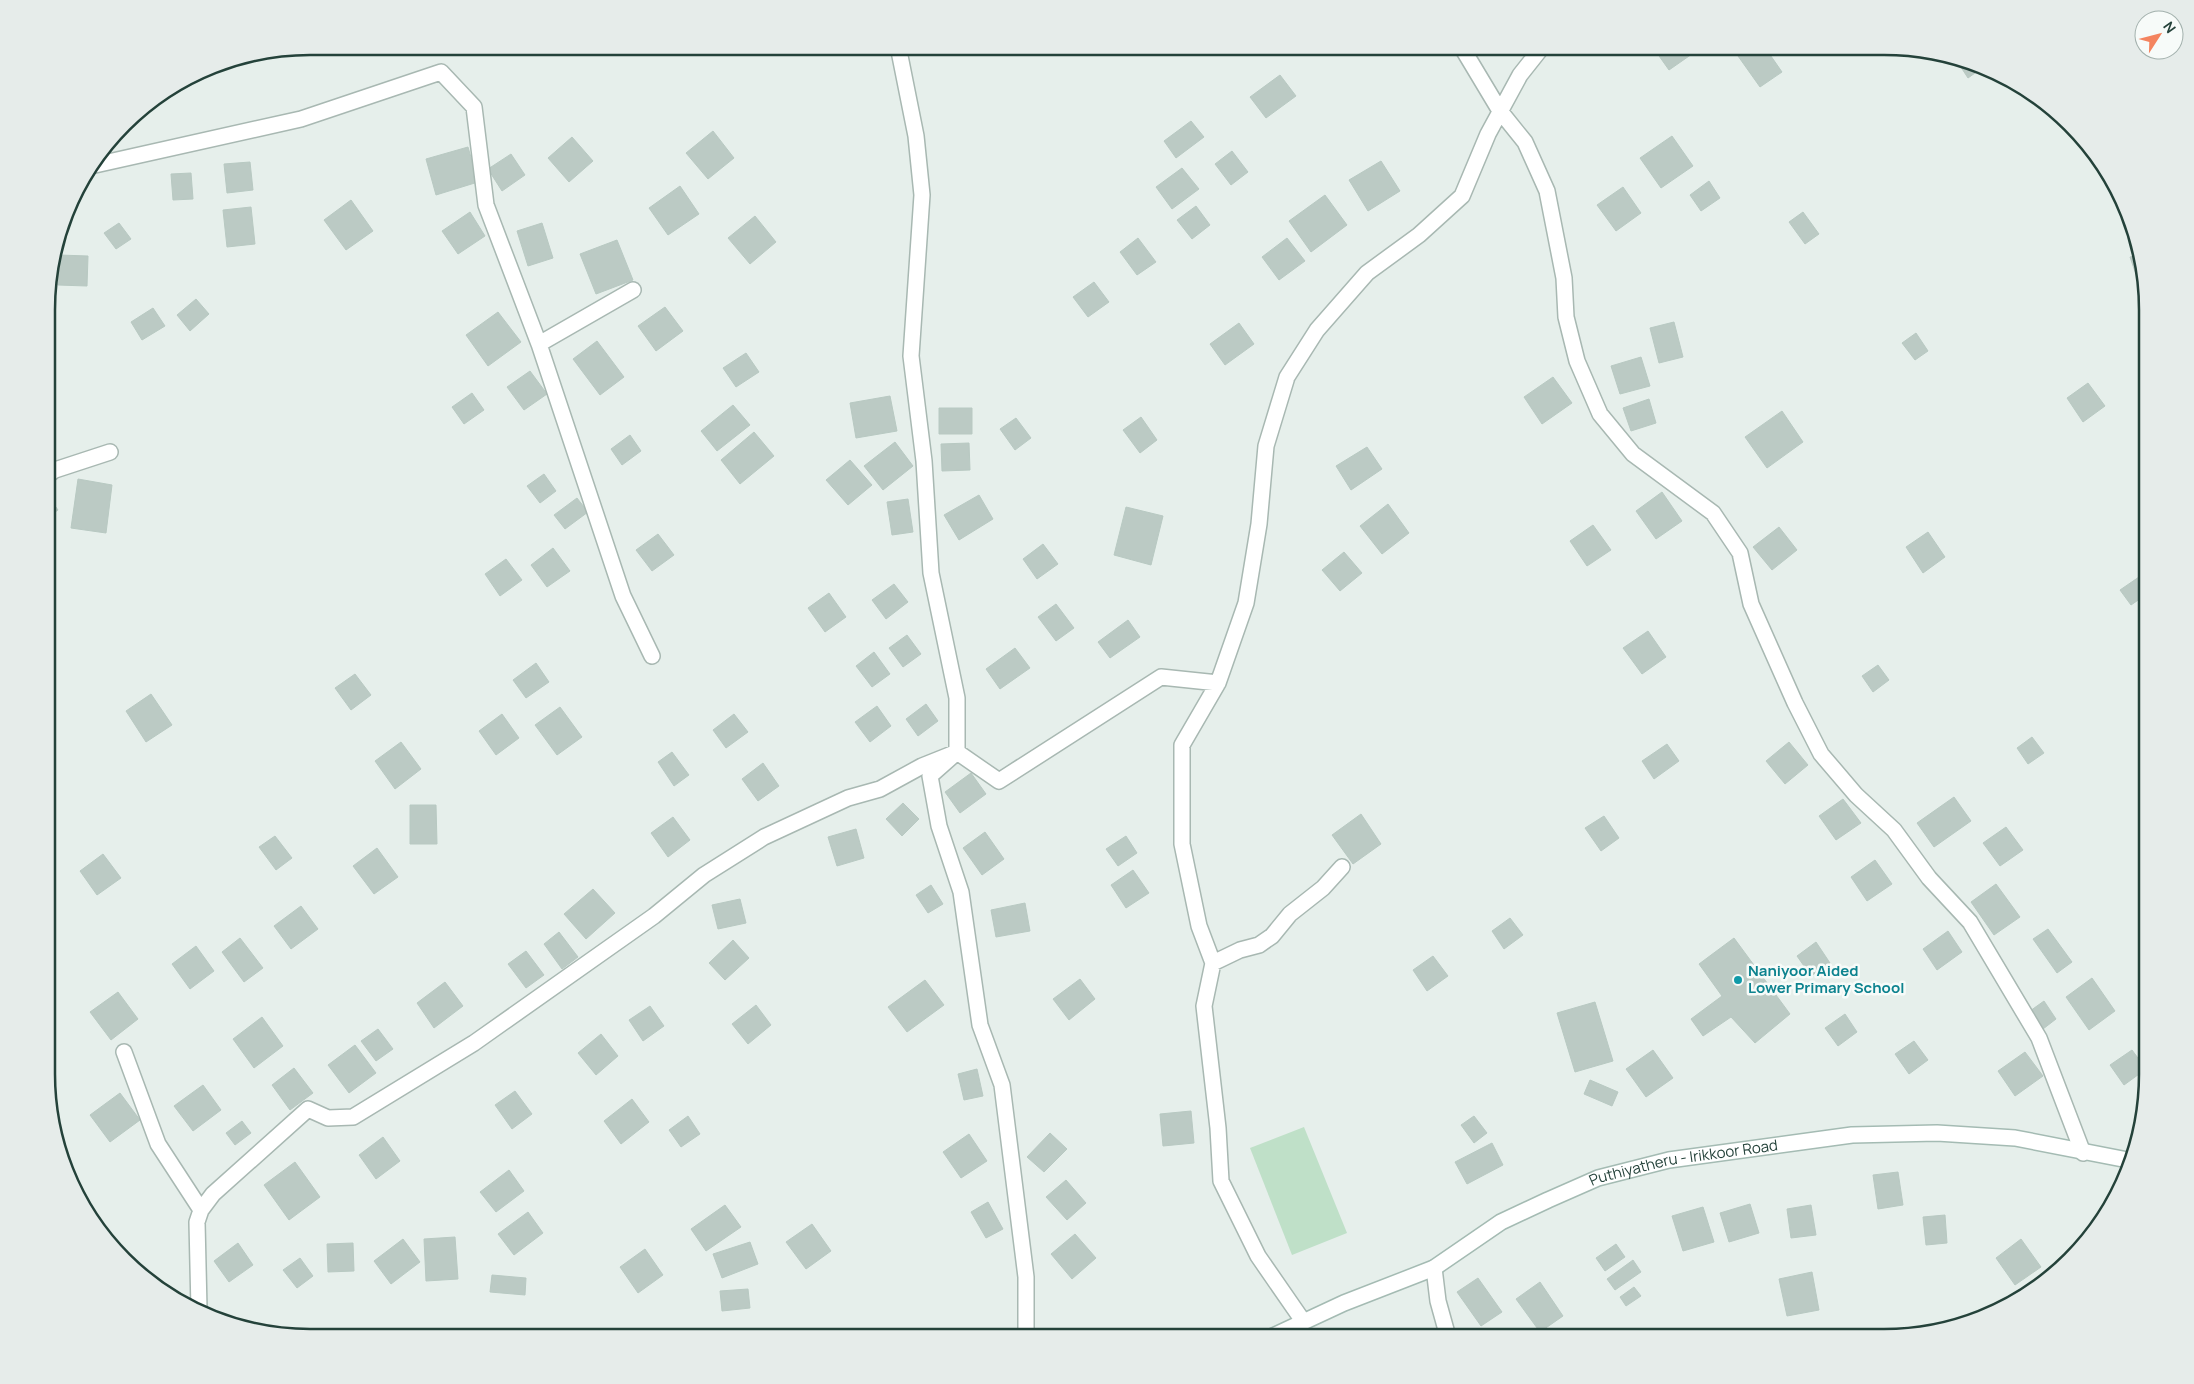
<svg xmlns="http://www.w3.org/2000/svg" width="2194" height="1384" font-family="Manrope,sans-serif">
<rect width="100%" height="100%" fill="#e6efeb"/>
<path fill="#bfe0c8" d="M1304,1127L1347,1233L1292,1255L1250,1148Z"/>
<path fill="#bbcac4" stroke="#b8c9c2" d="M1652,46H1687L1692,54L1669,70Z
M1752,46H1764L1782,72L1760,87L1738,56Z
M1957,57L1982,68L1968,78L1955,58Z
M1280,75L1296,96L1266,118L1250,97Z
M1191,121L1204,137L1176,158L1164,141Z
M713,131L734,158L708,179L686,153Z
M1672,136L1693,166L1661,188L1640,158Z
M572,137L593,161L569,182L548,158Z
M468,147L478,182L436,195L426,159Z
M1232,151L1248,172L1231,185L1215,164Z
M511,154L525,175L502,191L488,169Z
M1381,161L1400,191L1368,211L1349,180Z
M250,162L253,190L227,193L224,164Z
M1182,168L1199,189L1172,209L1156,187Z
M191,173L193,199L173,200L171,174Z
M1709,181L1720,198L1701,211L1690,195Z
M680,186L699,214L668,235L649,208Z
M1623,187L1641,213L1616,231L1597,205Z
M1325,195L1347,225L1311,252L1289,221Z
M351,200L373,231L346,250L324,220Z
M1196,206L1210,225L1192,239L1177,220Z
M251,207L255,244L227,247L223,210Z
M470,212L485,236L458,254L442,231Z
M1803,212L1819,234L1805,244L1789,222Z
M755,216L776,242L750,264L728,238Z
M119,223L131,239L116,249L104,233Z
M542,223L553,258L528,266L517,231Z
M1138,238L1156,262L1137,275L1120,252Z
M1287,238L1305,261L1279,280L1262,257Z
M617,240L633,280L596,294L580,254Z
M2141,254L2145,281L2139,283L2130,257Z
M59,255L88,256L87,286L58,285Z
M1094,282L1109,302L1088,317L1073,297Z
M196,299L209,314L190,331L177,315Z
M665,307L683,331L656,351L638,326Z
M153,308L165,326L142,340L131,322Z
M498,312L521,342L488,366L466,335Z
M1674,322L1683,357L1659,363L1650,328Z
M1239,323L1254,344L1225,365L1210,344Z
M1916,333L1928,351L1915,360L1902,343Z
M597,341L624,377L600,395L573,359Z
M746,353L759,372L736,387L723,368Z
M1641,357L1650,386L1620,394L1611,366Z
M530,371L547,394L524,410L507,387Z
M1553,377L1572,403L1542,424L1524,397Z
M2088,383L2105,406L2083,422L2067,398Z
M472,393L484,410L464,424L452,407Z
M890,396L897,431L856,438L850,403Z
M1649,399L1656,423L1631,431L1623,408Z
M733,405L750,425L717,451L701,431Z
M939,408H972V434H939Z
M1782,411L1803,442L1767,468L1745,437Z
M1141,417L1157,440L1140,453L1123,430Z
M1016,418L1031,438L1015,450L1000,429Z
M754,432L774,456L740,484L721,460Z
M630,435L641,451L622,465L611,449Z
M895,442L913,466L883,490L864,466Z
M969,443L970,470L942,471L941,444Z
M1367,447L1382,469L1351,490L1336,466Z
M850,460L872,485L848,505L826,480Z
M544,474L556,491L540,503L527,486Z
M78,479L112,485L106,533L71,528Z
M1662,492L1682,521L1656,539L1636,511Z
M979,495L993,519L959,540L944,515Z
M48,496L58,510L48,517Z
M577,498L588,512L565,529L554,515Z
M908,499L913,532L892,535L887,502Z
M1388,504L1409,533L1382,554L1360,526Z
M1126,507L1163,516L1151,565L1114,555Z
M1593,525L1611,550L1587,566L1570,541Z
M1779,527L1797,550L1772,570L1753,547Z
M1928,532L1945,557L1923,573L1906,547Z
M658,534L674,555L652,571L636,550Z
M1043,544L1058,564L1037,579L1023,559Z
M553,548L570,571L547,587L531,565Z
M1344,552L1362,573L1340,591L1322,570Z
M506,559L522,580L500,596L485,574Z
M2139,577L2147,589V594L2131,605L2120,590Z
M894,584L908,602L886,619L872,600Z
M829,593L846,617L825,632L808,608Z
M1056,604L1074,628L1056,641L1038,617Z
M1128,620L1140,637L1110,658L1098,642Z
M1648,631L1666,657L1642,674L1623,648Z
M907,635L921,654L903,667L889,648Z
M1015,648L1030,668L1000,689L986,669Z
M874,652L890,674L872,687L856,666Z
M536,663L549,682L526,698L513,680Z
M1878,665L1889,680L1873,692L1862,676Z
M355,674L371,695L351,710L335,688Z
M151,694L172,725L146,742L126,711Z
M926,704L938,721L918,736L906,719Z
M877,706L891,726L870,742L855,722Z
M560,707L582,737L557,755L535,725Z
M502,714L519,738L496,755L479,731Z
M734,714L748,732L726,748L713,730Z
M2032,737L2044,753L2028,764L2017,748Z
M401,742L421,769L395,789L375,761Z
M1789,742L1808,765L1785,784L1766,761Z
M1667,744L1679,761L1654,779L1642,761Z
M672,752L689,775L674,786L658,762Z
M763,763L779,786L758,801L742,779Z
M971,773L986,794L960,813L945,792Z
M1954,797L1971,821L1934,847L1917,823Z
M1843,799L1861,823L1836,840L1819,816Z
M903,803L919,819L902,836L886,819Z
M410,805H436L437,844H410Z
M1361,814L1381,844L1353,864L1332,835Z
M1604,816L1619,838L1601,851L1585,828Z
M673,817L690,840L668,857L651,833Z
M2006,827L2023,850L2000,866L1983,843Z
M856,829L864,858L837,866L828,837Z
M985,832L1004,859L982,875L963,848Z
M275,836L292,858L276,870L259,847Z
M1126,836L1137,853L1118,866L1106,849Z
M377,848L398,877L374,894L353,866Z
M103,854L121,878L97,895L80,871Z
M1875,860L1892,884L1867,901L1851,877Z
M1133,870L1149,893L1126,908L1111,885Z
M1996,884L2020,917L1994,935L1971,902Z
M931,885L943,904L928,913L916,895Z
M593,889L615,913L586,939L564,914Z
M740,899L746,923L718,929L712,905Z
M1025,903L1030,931L996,937L991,910Z
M301,906L318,929L291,949L274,926Z
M1510,918L1523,935L1504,949L1492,931Z
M2048,929L2072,962L2057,973L2033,939Z
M1948,931L1962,952L1937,970L1923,949Z
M559,932L578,957L562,969L544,944Z
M240,938L263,968L244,982L222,952Z
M1734,938L1790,1014L1755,1043L1731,1017L1703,1036L1691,1019L1722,996L1699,964Z
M733,940L749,958L725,980L709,963Z
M1816,942L1830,963L1811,976L1797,956Z
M196,946L214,971L190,989L172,964Z
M526,951L544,975L526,988L508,964Z
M1433,956L1448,976L1427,991L1413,970Z
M2092,978L2115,1011L2089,1030L2066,997Z
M1080,979L1095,999L1069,1020L1053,999Z
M925,980L944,1005L907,1032L888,1007Z
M445,982L463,1006L434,1028L417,1003Z
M118,992L138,1019L111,1040L90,1012Z
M2044,1001L2056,1019L2043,1029L2030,1011Z
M1595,1002L1613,1061L1575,1072L1557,1013Z
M756,1005L771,1025L748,1044L732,1024Z
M650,1006L664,1026L643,1041L629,1020Z
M1845,1014L1857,1032L1838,1046L1825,1028Z
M262,1017L283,1046L254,1068L233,1039Z
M378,1029L393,1049L376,1061L361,1041Z
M601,1034L618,1056L596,1075L578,1053Z
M1914,1041L1928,1060L1909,1074L1895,1054Z
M355,1045L376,1073L349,1093L328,1065Z
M1653,1050L1673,1078L1646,1097L1626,1069Z
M2132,1050L2146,1069L2124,1085L2110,1065Z
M2025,1052L2043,1076L2015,1096L1998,1071Z
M294,1068L313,1093L290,1110L272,1085Z
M977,1069L983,1096L964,1100L958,1074Z
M1590,1080L1618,1092L1612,1106L1584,1094Z
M203,1085L221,1110L193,1131L174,1106Z
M515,1091L532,1114L512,1129L495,1105Z
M120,1093L140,1120L110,1142L90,1115Z
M632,1099L649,1122L621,1144L604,1121Z
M1191,1111L1194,1143L1163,1146L1160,1114Z
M688,1116L700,1134L681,1147L669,1130Z
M1474,1116L1487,1133L1474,1143L1461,1125Z
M242,1121L251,1133L235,1145L226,1133Z
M1050,1133L1067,1149L1044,1172L1027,1157Z
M969,1134L987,1161L961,1178L943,1152Z
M383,1137L400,1161L376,1179L359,1155Z
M1492,1143L1503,1165L1467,1184L1455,1162Z
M295,1162L320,1197L289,1220L264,1185Z
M509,1170L524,1191L496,1212L480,1192Z
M1898,1172L1903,1205L1878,1209L1873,1175Z
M1066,1180L1086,1203L1067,1220L1046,1197Z
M988,1202L1003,1229L986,1238L971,1212Z
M1750,1204L1759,1233L1729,1242L1720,1213Z
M725,1205L741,1227L706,1251L691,1229Z
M1811,1205L1816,1235L1791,1238L1787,1209Z
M1703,1207L1714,1242L1683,1251L1672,1216Z
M528,1212L543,1233L514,1255L498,1234Z
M1945,1215L1947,1243L1926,1245L1923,1217Z
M812,1224L831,1251L806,1269L786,1242Z
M1075,1234L1096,1258L1072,1279L1051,1254Z
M455,1237L458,1279L426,1281L424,1239Z
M403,1239L420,1262L391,1284L374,1261Z
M2021,1239L2041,1267L2015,1285L1996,1258Z
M750,1242L758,1264L722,1278L713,1254Z
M238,1243L253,1265L229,1282L214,1261Z
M353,1243L354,1271L328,1272L327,1244Z
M1616,1244L1625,1257L1605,1271L1596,1258Z
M645,1249L663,1275L638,1293L620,1267Z
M300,1258L313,1276L297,1288L283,1270Z
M1633,1260L1641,1272L1615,1290L1607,1279Z
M1812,1272L1819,1310L1787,1316L1779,1279Z
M492,1275L526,1278L525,1295L490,1292Z
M1478,1278L1502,1312L1481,1326L1457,1292Z
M1540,1282L1563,1316L1540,1332L1516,1299Z
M1634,1287L1641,1296L1626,1306L1620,1297Z
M748,1289L750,1308L722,1311L720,1291Z"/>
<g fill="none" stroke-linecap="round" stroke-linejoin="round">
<g stroke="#a8b8b2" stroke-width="18">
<path id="minor" d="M898,46L916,136L922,195L911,356L924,461L931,573L957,698V752L930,776L939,826L961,892L980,1025L1002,1085L1026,1277V1337
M1461,46L1500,111L1525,142L1547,191L1564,278L1566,317L1577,361L1600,414L1633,454L1713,513L1740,553L1751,604L1795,703L1821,754L1856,795L1894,830L1929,878L1970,922L2039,1038L2083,1153
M95,165L301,119L441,72L474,107L486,205L539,344L623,596L652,656
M539,344L633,290
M48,475L55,470L110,452
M1213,963L1240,950L1259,945L1272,936L1290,914L1323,888L1342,867
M124,1052L158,1144L201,1210
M1434,1268L1438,1301L1448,1337
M199,1309L197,1222L201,1210L213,1194L308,1109L328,1118L353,1117L474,1043L654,916L704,875L764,837L848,798L880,789L922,766L957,752L999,781L1161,677L1218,683
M1303,1321L1258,1256L1221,1181L1218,1128L1204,1006L1213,963L1199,926L1182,844V745L1218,683L1246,603L1259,524L1266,446L1287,377L1317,330L1367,273L1419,235L1462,196L1488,134L1520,75L1543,46"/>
</g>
<g stroke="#a4bbb3" stroke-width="18">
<g id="secondary">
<path id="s1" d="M1271,1337L1344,1303L1434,1268L1501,1222L1548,1200L1598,1178L1669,1160L1852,1135L1937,1133L2015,1138L2133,1161"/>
</g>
</g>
<use href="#minor" stroke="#fff" stroke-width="15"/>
<use href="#secondary" stroke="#fff" stroke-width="15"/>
</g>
<circle fill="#0f9aa8" stroke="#f7fbf9" stroke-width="2" cx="1738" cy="980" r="5"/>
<g text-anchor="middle" stroke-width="5" stroke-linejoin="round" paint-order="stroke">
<g font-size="15" font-weight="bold" fill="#0d838f" stroke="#f7fbf9" text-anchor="start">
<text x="1748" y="976">Naniyoor Aided<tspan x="1748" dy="17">Lower Primary School</tspan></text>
</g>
<g font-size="15" fill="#24423a" stroke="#f7fbf9">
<text dy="5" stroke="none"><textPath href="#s1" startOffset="452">Puthiyatheru - Irikkoor Road</textPath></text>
</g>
</g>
<path d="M0 0H2194V1384H0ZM310 55H1884A255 255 0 0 1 2139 310V1074A255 255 0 0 1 1884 1329H310A255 255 0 0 1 55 1074V310A255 255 0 0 1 310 55Z" fill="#e6ecea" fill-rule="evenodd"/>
<path fill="none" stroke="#24423a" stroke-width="2.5" d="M310 55H1884A255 255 0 0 1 2139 310V1074A255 255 0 0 1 1884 1329H310A255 255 0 0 1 55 1074V310A255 255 0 0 1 310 55Z"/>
<g transform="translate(2159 35) rotate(54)"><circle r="24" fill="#f7fbf9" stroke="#a3b1ad"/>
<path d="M0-4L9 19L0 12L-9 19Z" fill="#f4845f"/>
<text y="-8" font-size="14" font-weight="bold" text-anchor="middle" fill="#24423a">N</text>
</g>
</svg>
